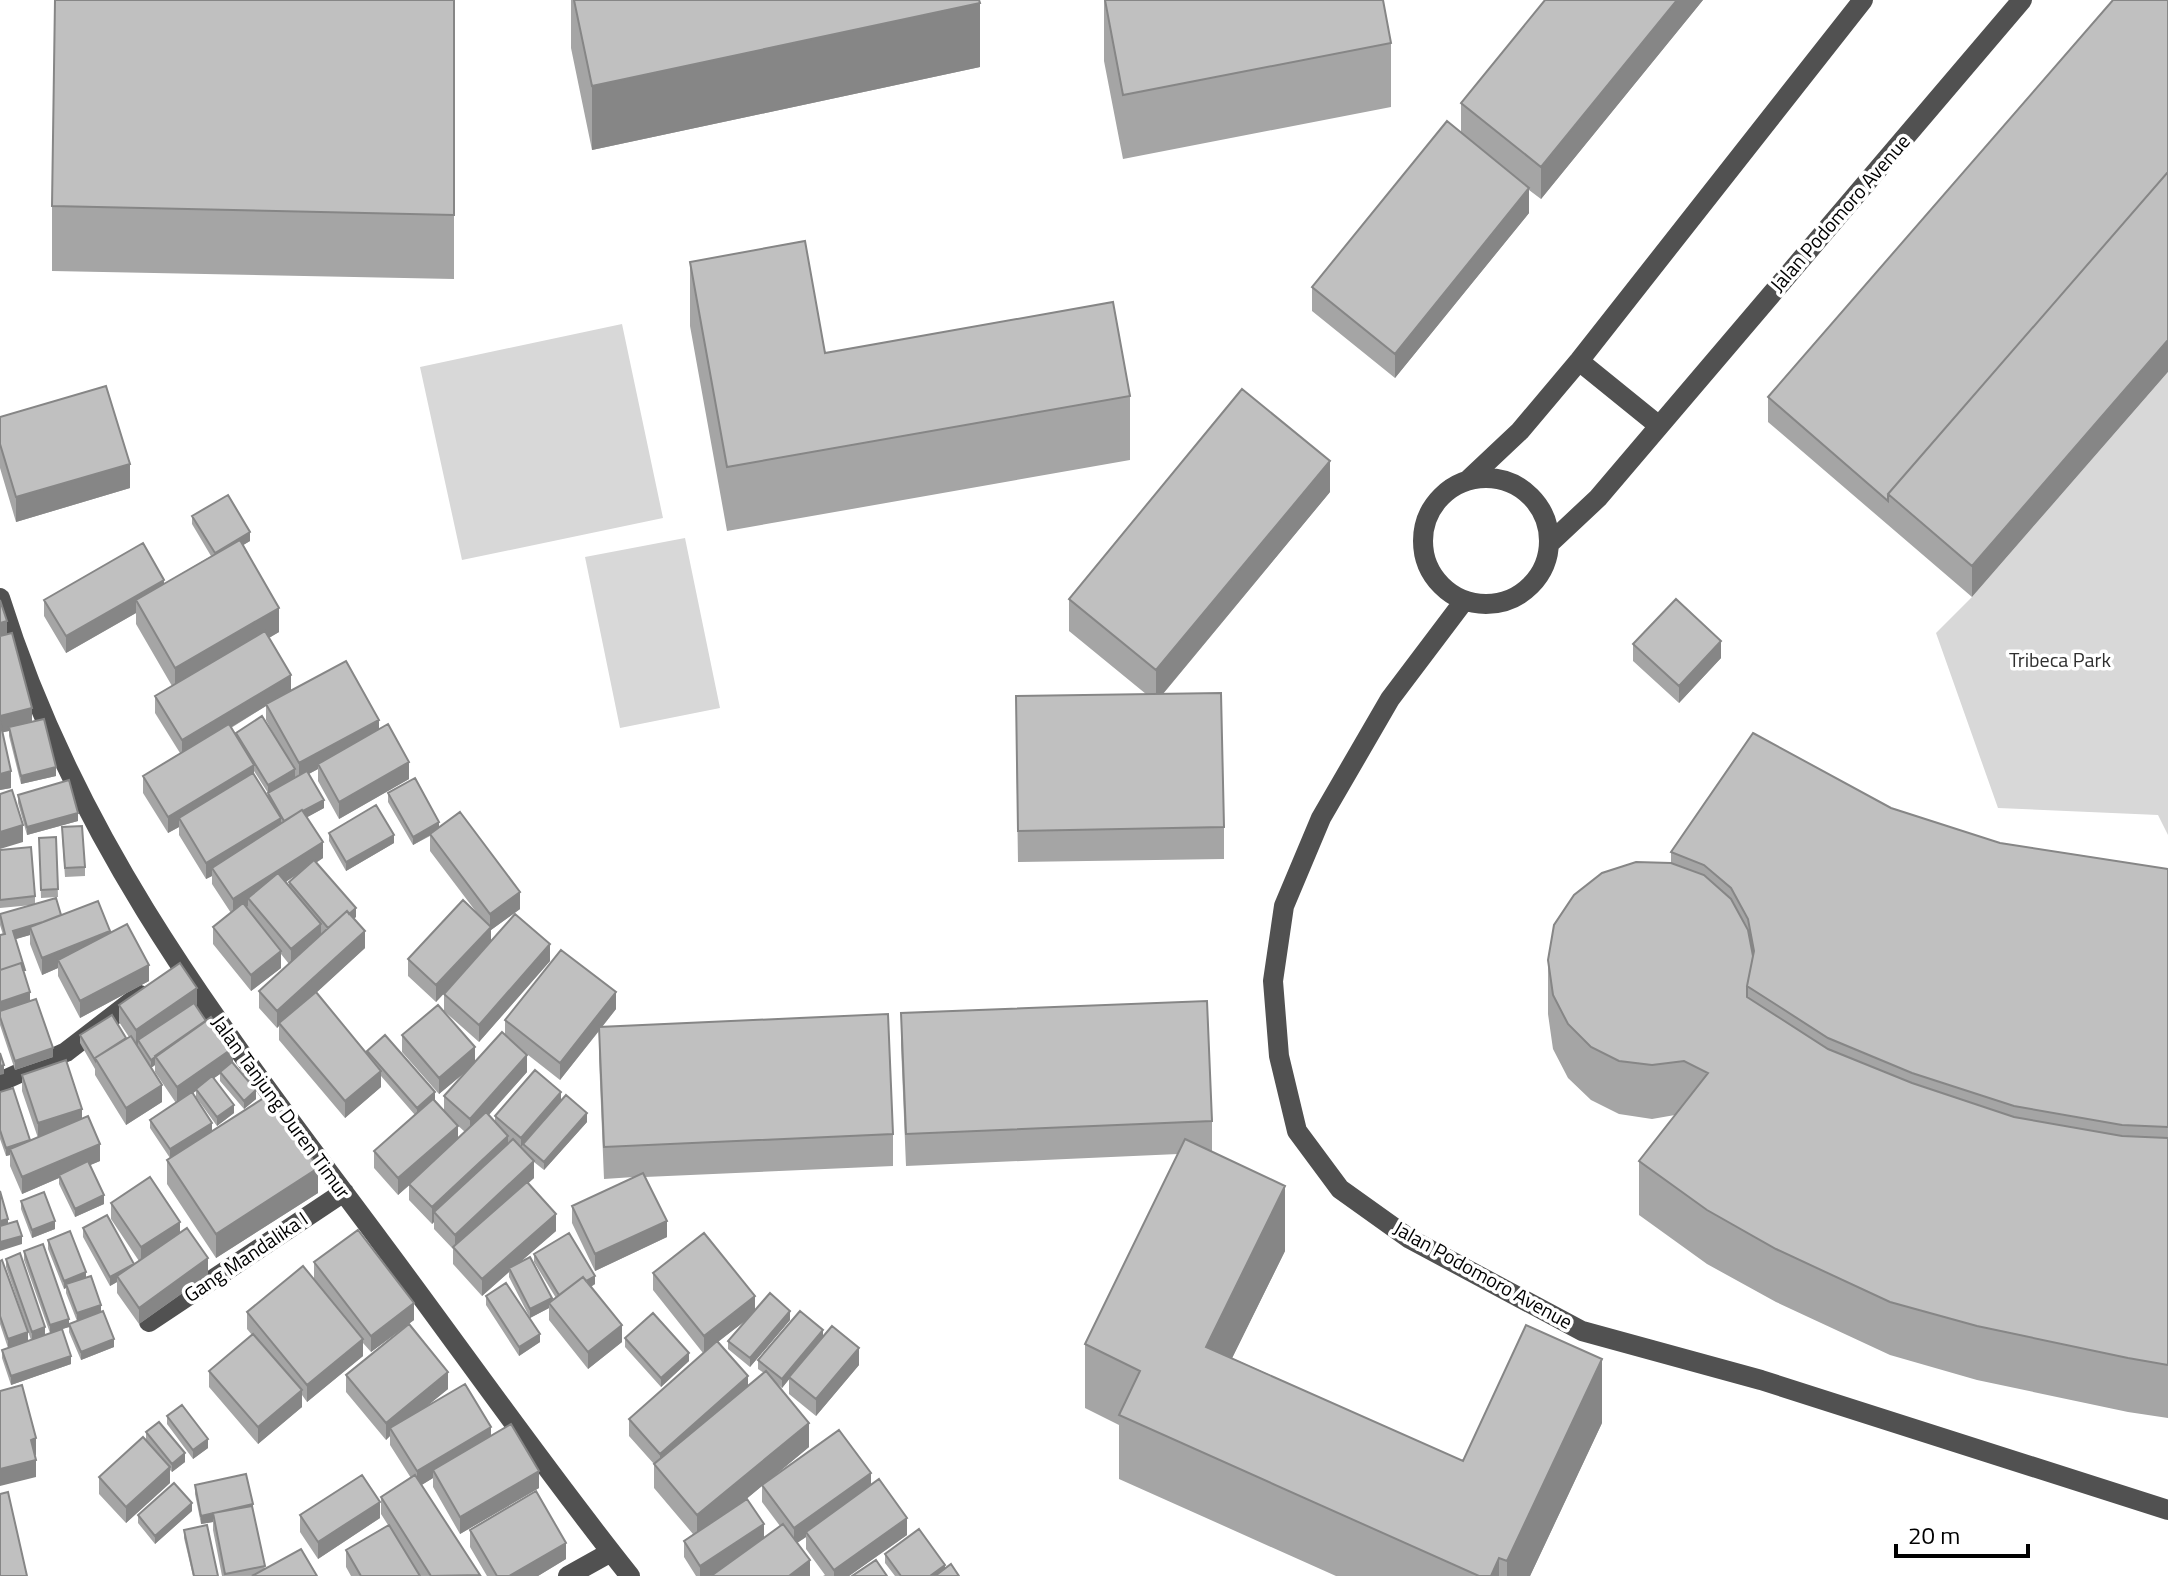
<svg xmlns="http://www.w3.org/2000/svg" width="2168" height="1576" font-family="'Titillium Web',sans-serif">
<rect width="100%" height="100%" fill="#fff"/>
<path fill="#d8d8d8" d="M622,324L663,518L462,560L420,367Z
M2168,372V835L2158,815L1998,808L1936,633L1972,597Z
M685,538L720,708L620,728L585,557Z"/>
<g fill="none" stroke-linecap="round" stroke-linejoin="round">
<path stroke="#515151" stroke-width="20" d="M1579,361L1658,425
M1423 541a63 63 0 1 1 126 0a63 63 0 1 1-126 0Z
M1468,480L1520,431L1579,361L1863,0
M1549,544L1598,498L2022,0
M0,598C78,849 226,1034 380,1241C463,1352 543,1467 630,1576
M1464,601L1390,699L1321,818L1284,906L1273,981L1279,1056L1297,1131L1340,1189L1410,1239L1582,1331L1761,1380L2168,1510
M0,1082L66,1052L140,995
M149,1322L344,1192
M568,1576L611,1552"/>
</g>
<path fill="#a5a5a5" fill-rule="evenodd" d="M454,0V279L52,271V206Z
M571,0H979L980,67L592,150L571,48Z
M1104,0L1391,43V107L1123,159L1104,61Z
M1545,0H1703L1541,199L1529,190V213L1395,378L1312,311V287L1461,133V103Z
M2113,0L1972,597L1768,422V397Z
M690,262L825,353L1130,396V460L727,531L690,326Z
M0,417L130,488L16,522L0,468Z
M1330,492L1163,694L1224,827V859L1018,862L1016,728L1146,694L1069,631V599Z
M192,516L250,541L243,545L279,632L269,638L291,690L379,729L409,779L339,819L318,781V769L309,774L324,808L307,817L323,858L316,863L356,917L354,918L365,948L316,993L367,1053V1051L435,1100L444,1110V1096L465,1072L439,1094L402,1052V1035L475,1061L505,1035V1020L616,1009L602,1027L893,1134V1166L645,1177L667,1237L595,1271L572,1223V1206L634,1177L604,1179L599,1058V1031L560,1080L523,1051L527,1072L489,1115L495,1122V1116L561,1100L528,1139L587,1122L544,1170L534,1162V1178L528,1183L556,1231L520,1262L552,1301L556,1298L534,1262V1254L595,1284L591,1287L622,1342L588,1369L549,1320V1308L530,1318L509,1277V1272L482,1296L453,1264V1249L434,1229V1222L432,1224L409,1200V1185L398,1195L374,1168V1151L415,1115L381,1076V1087L345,1118L279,1040V1026L277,1028L259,1008V991L289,964L281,954V968L251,991L213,944V927L231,913L212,884V876L206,879L179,835V827L168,833L143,793V776L180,753L155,713V696L172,686L136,624V613L66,653L44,616V600L164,584L211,556L192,524ZM266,706V720L278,742L236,733V736L231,728ZM254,771L268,793V797L254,775ZM299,873L289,882V886L286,882ZM454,1122L465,1132L458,1139Z
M0,600L7,634L32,722L56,776L21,784L9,736V731L2,732L11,788L0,790Z
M1633,644L1721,658L1679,703L1633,661Z
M388,793L439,827L520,909L491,930V942L550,961L479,1042L444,1011V994L463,973L436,1002L408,976V959L477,913L430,851V836L413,845L388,802Z
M18,795L78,821L27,835L18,803Z
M1891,808L2000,843L2168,869V1418L2128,1412L1977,1380L1890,1355L1776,1302L1707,1264L1639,1215V1161L1675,1115L1652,1119L1619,1114L1591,1100L1568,1078L1553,1049L1548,1014V960L1671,863V852Z
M329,833L394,843L346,871L329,841Z
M62,835L85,867V876L65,877Z
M56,837L58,897L41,898L39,838Z
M0,850L35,896V904L61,915L110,933L149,981L80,1018L58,976V968L42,975L30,944V935L15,939L30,1001L53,1057L15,1070L0,1025V935H3L0,925V914L32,905L0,908Z
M119,1005H197H196L256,1099L244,1109L220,1081V1074L214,1078L234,1113L217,1126L196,1097V1091L193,1093L212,1131L318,1193L216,1258L167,1184V1160L170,1158L150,1128V1120L176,1103L155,1072V1065L151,1068L162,1102L126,1125L95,1075V1069L80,1043V1035L126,1038L129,1037L119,1022Z
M901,1013L1212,1121V1152L1285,1251L1232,1358L1463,1461L1602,1423L1530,1576H1336L1119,1479V1425L1085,1408V1344L1178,1154L906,1166L901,1045Z
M22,1075L82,1119L100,1161L90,1165L104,1204L75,1217L59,1184V1178L22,1194L10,1166V1155L6,1156L0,1139V1092L30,1141L38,1138L22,1091Z
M21,1201L55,1229L32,1238L21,1209Z
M111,1203L180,1232L208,1275L139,1324L117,1293V1282L110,1286L83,1237V1228L134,1264L139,1261L111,1219Z
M48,1240L86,1278L101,1312L114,1347L81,1360L69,1332V1324L77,1321L66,1293V1288L64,1289L48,1249Z
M24,1251L69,1327L62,1329L71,1364L11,1385L2,1358V1350L8,1348L0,1324V1261L28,1341L31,1340L6,1267V1259L45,1335L50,1333L24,1260Z
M314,1262L414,1320L371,1352L363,1343V1356L307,1402L302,1395V1407L258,1444L209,1387V1371L252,1335L247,1329V1312L314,1279Z
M653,1273L755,1311L790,1320L750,1367L728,1349V1341L748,1319L717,1342L748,1386L764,1373L758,1369V1360L823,1337L859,1365L816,1416L789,1394V1379L782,1388L775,1382L809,1447L767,1482L871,1484L907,1535L849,1576H823L825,1575L806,1549V1537L797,1543L810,1576L724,1567L710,1576H696L684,1557V1541L693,1534L654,1488V1464L629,1436V1419L703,1353L653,1290ZM762,1486V1502L780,1526L764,1538L745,1500Z
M486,1296L540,1342L519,1356L486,1305Z
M625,1338L689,1361L661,1387L625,1347Z
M346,1375L448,1389L428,1405L491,1436L539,1488L460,1534L433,1487V1478L421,1485L480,1576H351L346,1567V1550L388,1525L381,1514V1497L411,1478L390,1445V1436L386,1440L346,1392Z
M167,1416L208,1448L193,1459L167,1424Z
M146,1432L185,1462L172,1472L170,1470V1483L126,1523L99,1494V1477L146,1441Z
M195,1485L253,1512L265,1569L317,1576H222L213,1530V1522L201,1524L195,1494Z
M192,1511L155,1544L138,1523V1515Z
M300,1515L380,1518L318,1559L300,1532Z
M184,1530L218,1576H193L184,1538Z
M470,1530L566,1559L538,1576H487L470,1547Z
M885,1554L945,1569L959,1576H895L885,1563Z"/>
<path fill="#868686" d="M1677,0H1703L1541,199V167Z
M980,3V67L592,150V86Z
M1529,188V213L1395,378V354Z
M2168,340V372L1972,597V566Z
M1330,461V492L1156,702V670Z
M130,464V488L16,522V497Z
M250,532V541L215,562V553Z
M164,580V597L136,600V613L66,653V636Z
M279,608V632L175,692V668Z
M7,621V637L0,640V623Z
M1721,641V658L1679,703V686Z
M291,675V691L266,704V706L182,757V740Z
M32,708V725L9,727V731L0,733V716Z
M379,720V737L318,764V769L299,779V763Z
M409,762V779L339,819V802Z
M254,765V782L179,818V827L168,833V817Z
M56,767V776L21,784V776Z
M295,769V777L268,794V785Z
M11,771V788L0,790V774Z
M324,800V808L284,830V821Z
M78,813V821L27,835V827Z
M281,818V834L212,868V876L206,879V863Z
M439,822V830L413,845V837Z
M23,825V842L0,849V832Z
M394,835V843L346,871V862Z
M323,842V858L252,903L248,898V906L233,916V899Z
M520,892V909L491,930V943L436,1002V985L490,928V914Z
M356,908V917L330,939V930Z
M62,917L30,927V935L13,940V931Z
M321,924V941L291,966V949Z
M110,931V948L58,960V968L42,975V958Z
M365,931V948L281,1025L279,1023V1026L277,1028V1011Z
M550,944V961L479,1042V1025Z
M281,951V968L251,991V975Z
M149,965V981L80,1018V1001Z
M197,988V1005L140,1044L138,1040V1045L136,1046V1030Z
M30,992V1009L0,1017V1002Z
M616,992V1009L560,1080V1063Z
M475,1047V1064L439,1094V1078Z
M53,1048V1057L15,1070V1061Z
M233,1048V1065L197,1090L196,1089V1091L177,1104V1087Z
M527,1055V1072L470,1136V1119Z
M155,1057V1065L151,1068V1060Z
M4,1065V1074L0,1075V1066Z
M381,1071V1087L345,1118V1101Z
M162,1085V1102L126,1125V1108Z
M256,1090V1099L244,1109V1101Z
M435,1092V1101L417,1117V1108Z
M561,1092V1100L521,1147V1138Z
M234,1105V1113L217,1126V1117Z
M82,1109V1125L38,1140V1123Z
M587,1113V1122L544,1170V1162Z
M212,1123V1131L170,1158V1149Z
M458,1126V1143L398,1195V1178Z
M508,1136V1153L434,1212V1222L432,1224V1207Z
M30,1140V1148L10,1149V1155L6,1156V1148Z
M100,1144V1161L60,1178L59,1175V1178L22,1194V1177Z
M534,1161V1178L455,1251V1235Z
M318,1168V1193L216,1258V1234Z
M1285,1186V1251L1206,1411V1347Z
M104,1195V1204L75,1217V1209Z
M556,1214V1231L510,1271L509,1268V1272L482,1296V1279Z
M8,1219V1227L0,1230V1221Z
M55,1221V1229L32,1238V1230Z
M667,1221V1237L595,1271V1254Z
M180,1222V1239L141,1264V1247Z
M22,1236V1244L0,1251V1242Z
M208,1258V1275L139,1324V1308Z
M134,1264L117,1276V1282L110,1286V1277Z
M86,1272V1281L66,1284V1288L64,1289V1281Z
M595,1276V1284L560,1305V1296Z
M755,1296V1313L704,1353V1336Z
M552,1298V1306L549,1303V1308L530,1318V1309Z
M414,1303V1320L371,1352V1336Z
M101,1305V1314L77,1322V1313Z
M790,1311V1320L750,1367V1358Z
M69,1319V1327L50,1333V1325Z
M622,1325V1342L588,1369V1352Z
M45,1327V1336L32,1340V1332Z
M823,1330V1338L782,1388V1379Z
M28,1332V1341L8,1348V1339Z
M540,1334V1342L519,1356V1347Z
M114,1339V1347L81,1360V1352Z
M363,1339V1356L307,1402V1385Z
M859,1348V1365L816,1416V1399Z
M689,1353V1361L661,1387V1378Z
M71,1356V1364L11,1385V1376Z
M1602,1359V1423L1530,1576H1507V1561Z
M448,1372V1389L394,1433L390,1428V1436L386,1440V1423Z
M748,1376V1393L660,1471V1454Z
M302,1390V1407L258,1444V1427Z
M809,1423V1447L697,1540V1515Z
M491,1427V1444L433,1470V1478L417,1488V1471Z
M36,1438V1455L31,1457V1440Z
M208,1439V1448L193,1459V1450Z
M185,1453V1462L172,1472V1464Z
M36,1460V1477L0,1486V1469Z
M170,1467V1483L126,1523V1507Z
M539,1471V1488L460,1534V1517Z
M871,1473V1490L806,1532V1537L794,1545V1528Z
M380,1502V1518L318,1559V1542Z
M192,1503V1511L155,1544V1536Z
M253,1504V1512L213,1513V1522L201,1524V1516Z
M907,1518V1535L849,1576H834V1570Z
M764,1524V1541L710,1576H700V1566Z
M566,1543V1559L538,1576H509Z
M1499,1558V1576H1491Z
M810,1560V1576H789Z
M945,1565V1574L942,1576H930Z"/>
<path fill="#c0c0c0" stroke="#868686" stroke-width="2" d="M55,0H454V215L52,206Z
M574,0H979L980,3L592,86Z
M1105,0H1383L1391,43L1123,95Z
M1545,0H1677L1541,167L1461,103Z
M2113,0H2168V172L1888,494V501L1768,397Z
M1447,121L1529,188L1395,354L1312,287Z
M2168,172V340L1972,566L1888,494Z
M805,241L825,353L1113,302L1130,396L727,467L690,262Z
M106,386L130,464L16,497L0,444V417Z
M1242,389L1330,461L1156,670L1069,599Z
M228,495L250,532L215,553L192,516Z
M240,540L279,608L175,668L136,600Z
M143,543L164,580L66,636L44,600Z
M1676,599L1721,641L1679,686L1633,644Z
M0,600L7,621L0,623Z
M265,631L291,675L182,740L155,696Z
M12,633L32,708L0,716V636Z
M346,661L379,720L299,763L266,704Z
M1221,693L1224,827L1018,831L1016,696Z
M262,716L295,769L268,785L236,733Z
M44,719L56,767L21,776L9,727Z
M0,721L11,771L0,774Z
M229,724L254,765L168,817L143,776Z
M388,724L409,762L339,802L318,764Z
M1753,733L1891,808L2000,843L2168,869V1127L2122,1125L2014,1106L1912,1073L1828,1038L1747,986L1754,951L1748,919L1731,888L1704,865L1671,852Z
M307,771L324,800L303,811L302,810L284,821L268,793Z
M253,773L281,818L206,863L179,818Z
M415,778L439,822L413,837L388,793Z
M69,780L78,813L27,827L18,795Z
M12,790L23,825L0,832V794Z
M376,805L394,835L346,862L329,833Z
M302,810L323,842L233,899L212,868Z
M460,812L520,892L490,914L430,834Z
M82,826L85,867L65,868L62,827Z
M56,837L58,889L41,890L39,838Z
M31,847L35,896L0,900V850Z
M314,860L356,908L349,914L347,911L328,928L289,882Z
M1636,862L1671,863L1704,875L1731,899L1748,930L1753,956L1747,986V997L1828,1049L1912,1083L2014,1117L2122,1136L2168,1138V1365L2128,1358L1977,1326L1890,1302L1776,1249L1707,1210L1639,1161L1708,1073L1684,1061L1652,1065L1619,1061L1591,1047L1568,1024L1553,995L1548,960L1554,925L1574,895L1602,873Z
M278,873L321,924L291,949L248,898Z
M56,898L61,915L43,922L13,931L25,970H23L21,963L0,970V935L5,934L0,914Z
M463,900L491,927L436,985L408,959Z
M98,901L110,931L42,958L30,927Z
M243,903L281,951L251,975L213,927Z
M347,911L365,931L277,1011L259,991Z
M515,914L550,944L479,1025L444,994Z
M127,924L149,965L80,1001L58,960Z
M561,950L616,992L560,1063L505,1020Z
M21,963L30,992L0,1002V970Z
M180,963L197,988L136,1030L119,1005Z
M316,992L381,1071L345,1101L279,1023Z
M36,999L53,1048L15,1061L0,1017V1011Z
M1207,1001L1212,1121L906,1134L901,1013Z
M194,1003L206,1021L151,1060L138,1040Z
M438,1005L475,1047L439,1078L402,1035Z
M888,1014L893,1134L604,1147L599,1027Z
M112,1015L126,1038L95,1058V1060L80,1035Z
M211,1017L233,1048L177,1087L155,1056Z
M502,1032L527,1055L470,1119L444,1096Z
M385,1035L435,1092L417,1108L367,1051Z
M131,1036L162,1085L126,1108L95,1058Z
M0,1053L4,1065L0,1066Z
M66,1060L82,1109L38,1123L22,1075Z
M232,1062L256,1090L244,1101L220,1072Z
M535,1070L561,1092L521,1138L495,1116Z
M212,1076L234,1105L217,1117L196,1089Z
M13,1088L30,1140L6,1148L0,1130V1092Z
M192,1092L212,1123L170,1149L150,1120Z
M270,1094L318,1168L216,1234L167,1160Z
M566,1095L587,1113L544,1162L523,1144Z
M433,1099L458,1126L398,1178L374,1151Z
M486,1112L508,1136L432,1207L409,1184Z
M88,1116L100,1144L22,1177L10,1149Z
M513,1139L534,1161L455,1235L434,1212Z
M1185,1139L1285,1186L1206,1347L1463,1461L1526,1325L1602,1359L1507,1561L1499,1558L1491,1576H1479L1119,1415L1140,1371L1085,1344Z
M88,1161L104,1195L75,1209L59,1175Z
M643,1173L667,1221L595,1254L572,1206Z
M150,1177L180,1222L141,1247L111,1203Z
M527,1182L556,1214L482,1279L453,1247Z
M0,1191L8,1219L0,1221Z
M44,1192L55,1221L32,1230L21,1201Z
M107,1215L134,1264L110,1277L83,1228Z
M17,1221L22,1236L0,1242V1226Z
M187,1228L208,1258L139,1308L117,1276Z
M358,1230L414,1303L371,1336L314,1262Z
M70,1231L86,1272L64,1281L48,1240Z
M569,1233L595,1276L586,1281L583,1277L559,1295L534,1254Z
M704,1233L755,1296L704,1336L653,1273Z
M43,1244L69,1319L50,1325L24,1251Z
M20,1253L45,1327L32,1332L6,1259Z
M530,1257L552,1298L530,1309L509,1268Z
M2,1260L28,1332L8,1339L0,1316V1261Z
M303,1266L363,1339L307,1385L247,1312Z
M91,1276L101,1305L77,1313L66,1284Z
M583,1277L622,1325L588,1352L549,1303Z
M506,1283L540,1334L519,1347L486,1296Z
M770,1293L790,1311L750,1358L728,1341Z
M103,1311L114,1339L81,1352L69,1324Z
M800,1311L823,1330L782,1379L758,1360Z
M653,1313L689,1353L661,1378L625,1338Z
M409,1324L448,1372L386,1423L346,1375Z
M832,1326L859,1348L816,1399L789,1377Z
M62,1329L71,1356L11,1376L2,1350Z
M253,1334L302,1390L258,1427L209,1371Z
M717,1341L748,1376L660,1454L629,1419Z
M766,1371L809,1423L697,1515L654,1464Z
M465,1384L491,1427L417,1471L390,1428Z
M22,1385L36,1438L31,1440L36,1460L0,1469V1391Z
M182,1405L208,1439L193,1450L167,1416Z
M159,1422L185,1453L172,1464L146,1432Z
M511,1424L539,1471L460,1517L433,1470Z
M839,1430L871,1473L794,1528L762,1485Z
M143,1437L170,1467L126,1507L99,1477Z
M246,1474L253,1504L201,1516L195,1485Z
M362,1475L380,1502L318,1542L300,1515Z
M415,1475L480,1575L431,1576L381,1497Z
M879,1479L907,1518L834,1570L806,1532Z
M174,1483L192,1503L155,1536L138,1515Z
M536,1491L566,1543L509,1576H497L470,1530Z
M8,1492L27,1576H0V1494Z
M747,1499L764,1524L700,1566L684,1541Z
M252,1506L265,1566L225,1574L213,1513Z
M783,1524L810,1560L789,1576H711Z
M207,1525L218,1576H194L184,1530Z
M389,1525L420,1576H361L346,1550Z
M919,1529L945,1565L930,1576H901L885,1554Z
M301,1549L317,1576H252Z
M876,1560L887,1576H852Z
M951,1564L959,1576H935Z"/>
<g text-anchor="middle" stroke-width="7" stroke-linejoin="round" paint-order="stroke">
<g font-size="20" fill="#000" stroke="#fff">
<text transform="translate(1840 213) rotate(-49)" y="7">Jalan Podomoro Avenue</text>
<text transform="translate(281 1107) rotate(54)" y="7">Jalan Tanjung Duren Timur</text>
<text transform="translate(246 1257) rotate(-34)" y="7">Gang Mandalika I</text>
<text transform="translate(1483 1275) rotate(29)" y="7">Jalan Podomoro Avenue</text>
</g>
<g font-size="20" fill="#2f2f2f" stroke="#fff">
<text x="2060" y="667">Tribeca Park</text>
</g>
</g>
<path d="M1896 1544v12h132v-12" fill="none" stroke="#000000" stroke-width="4"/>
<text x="1908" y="1544" font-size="24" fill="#000000" stroke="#ffffff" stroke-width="6" paint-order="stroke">20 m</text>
</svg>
